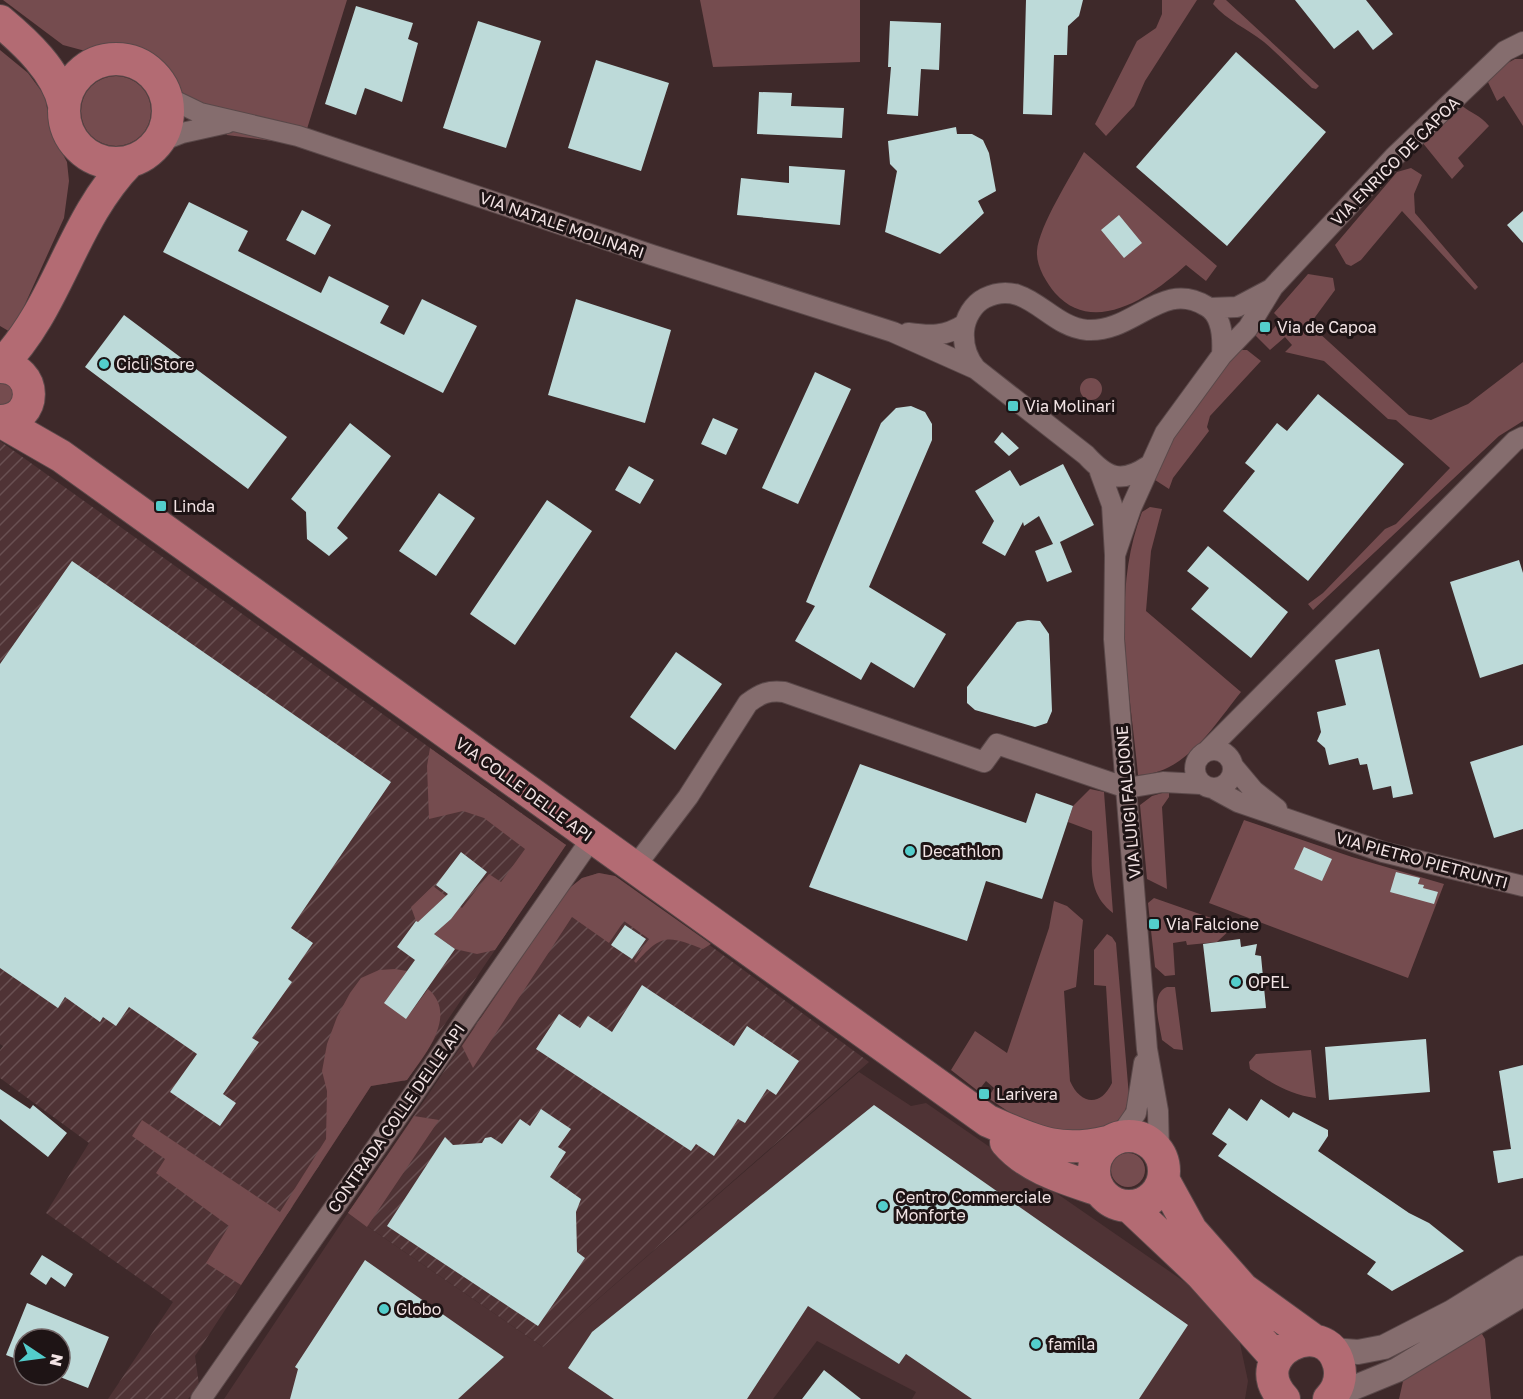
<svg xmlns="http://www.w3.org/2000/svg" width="1523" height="1399" font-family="'Golos Text',sans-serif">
<defs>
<pattern id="industrial-furrows" width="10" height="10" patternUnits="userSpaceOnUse" patternTransform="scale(1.5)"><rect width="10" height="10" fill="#4f3335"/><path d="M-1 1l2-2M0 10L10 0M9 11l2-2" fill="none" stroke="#695052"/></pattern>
</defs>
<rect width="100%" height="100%" fill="#3e292a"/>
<path fill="#4f3335" d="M859,1072L911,1106L926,1103L1208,1298L1239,1339L1248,1381L1245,1399H912L916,1392L817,1341L773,1399H224L348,1213L543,1347Z"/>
<path fill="url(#industrial-furrows)" d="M0,441L566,845L407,1080L371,1086L195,1356L199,1385L188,1399H108L173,1302L46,1213L89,1143L0,1078V1050L3,1046L0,1044Z
M599,873L615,876L869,1062L543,1347L348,1213L567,890L582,878Z"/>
<path fill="#754c4f" d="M3,0H347L302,145L227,135L208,106L185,96L172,84L159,63L144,53L115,45L89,52L63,45Z
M700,0H860V62L713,67Z
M1162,0H1197L1145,81L1134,106L1106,136L1095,124L1137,41L1156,28L1162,14Z
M1215,0H1226L1319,86L1316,89L1312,88C1296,73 1281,56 1264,42C1246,28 1228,21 1213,4Z
M0,50L28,73L45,96L51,132L67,162L69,181L64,218L12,333L0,326Z
M1515,59H1523V126L1504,96L1497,101L1487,80L1502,66Z
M81 111a35 35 0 1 1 70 0a35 35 0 1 1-70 0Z
M1461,105C1472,114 1479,114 1489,126L1458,158L1464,166L1452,179L1422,142Z
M1084,152L1217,266L1206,281L1186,265C1152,296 1094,337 1055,293C1046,282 1036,266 1037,251C1039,226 1071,176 1084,152Z
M1411,168L1422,175L1414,194L1415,213L1478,287L1475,290L1402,211L1361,260L1351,266L1346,264L1335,245L1397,172Z
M1308,274L1333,278L1335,290L1307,328L1318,332L1409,415L1431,420L1468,404L1523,362V421L1499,436L1313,610L1308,604L1323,593L1385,529L1396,524L1450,468L1396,420L1388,419L1324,361L1285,352L1292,345L1285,337L1270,350L1255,335L1260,330L1267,336L1281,320L1274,313Z
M1239,350H1247L1261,361L1210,416L1207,427L1209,431L1173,478L1169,489L1152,478L1171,438Z
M1080 389a11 11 0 1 1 22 0a11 11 0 1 1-22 0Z
M0,380L10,381L16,401L0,408Z
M1150,507L1162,509L1151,551L1146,611L1241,692C1214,725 1186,774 1138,775C1130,688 1110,595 1142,512Z
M430,748L566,845L495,950L477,954L455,949L416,921L411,907L433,886L462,908L489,874L501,882L525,849L484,818L463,811L429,819L427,766Z
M1090,789L1104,792L1113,913C1085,892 1093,862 1092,831L1068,822L1073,806Z
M1169,791V797L1162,807L1167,889L1147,879L1140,805L1152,796Z
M1244,820L1352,857L1444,884L1408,978L1209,903Z
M599,873L615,876L711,944L703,949C668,936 662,933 636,963L634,961L649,939L624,921L609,943L572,917L473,1068L462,1046L567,890L582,878Z
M1154,898L1234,926L1217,942L1187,945L1186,941L1173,943L1175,975L1165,976L1155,967L1148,903Z
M1054,901L1067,906L1083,920L1076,987L1064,991L1070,1081C1080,1104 1100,1108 1112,1083L1106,986L1094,985V950L1107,934L1112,937L1116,943L1129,1096L1124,1115L1101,1135L1033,1128L988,1098L994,1088L986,1081L978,1091L951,1070L975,1031L1007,1053L1049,928Z
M395,969L407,971L406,1019L428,989C459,1015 424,1056 407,1080L371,1086L241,1285L206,1263L229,1226L156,1173L165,1159L132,1136L142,1120L280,1212L326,1139L327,1091L322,1071L327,1044L337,1017L350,993L361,978L379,970Z
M1167,987H1175L1183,1050L1174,1049L1162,1040C1160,1025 1149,994 1167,987Z
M1311,1050L1316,1098C1290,1095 1272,1083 1250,1069L1249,1062L1256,1054Z
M414,1116L439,1120L367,1227L348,1213Z
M1111 1170a17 17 0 1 1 34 0a17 17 0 1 1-34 0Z
M1479,1329L1485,1339L1491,1399H1399L1404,1377Z"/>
<path fill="#bddad9" d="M1026,0H1083L1079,16L1068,26L1067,55H1054L1052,115L1023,114Z
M1295,0H1366L1393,34L1373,50L1358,30L1334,49Z
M356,6L413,23L408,39L418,43L402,102L365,88L356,115L325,104Z
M478,21L541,41L506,148L443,128Z
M890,21L941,23L939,70L921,69L918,116L887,114L891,67H888Z
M1236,52L1326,132L1227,246L1136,167Z
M596,60L669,83L641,171L568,148Z
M759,92L792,93L791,106L844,108L842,138L757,134Z
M956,127L957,134H972L983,140L989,153L996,191L978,201L984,213L940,254L885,232L897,171L890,164L888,141Z
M789,166L845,170L840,225L737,215L741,178L789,183Z
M189,202L248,231L238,251L321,293L329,276L389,306L380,323L404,335L422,299L477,326L443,393L163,252Z
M302,210L331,225L315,255L286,240Z
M1523,211V243L1507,225Z
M1119,215L1142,243L1124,258L1101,230Z
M576,299L671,330L645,423L548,395Z
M124,315L287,437L248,489L85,367Z
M815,372L851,389L798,504L762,488Z
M1318,394L1404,464L1308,581L1223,511L1255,471L1245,463L1277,423L1287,431Z
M911,406L925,412L932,424V440L869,587L946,634L914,688L871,662L861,680L795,641L815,606L806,602L881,423L896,408Z
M713,418L738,429L726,455L701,444Z
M350,423L391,456L337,528L348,538L329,556L307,539L306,512L291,499Z
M1002,432L1019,448L1009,456L994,442Z
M1063,464L1094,525L1060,542L1072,572L1047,582L1035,551L1053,544L1039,516L1024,526L1023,522L1005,556L982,543L994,521L975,491L1010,470L1020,486Z
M629,466L654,480L640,504L615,490Z
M439,493L475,518L436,576L399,551Z
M547,500L592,531L515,645L470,614Z
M1208,546L1288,612L1251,658L1191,609L1209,588L1187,571Z
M1519,560L1523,573V664L1480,678L1450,582Z
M72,561L391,782L291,928L313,943L288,979L292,982L252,1038L259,1042L223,1094L236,1103L220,1126L170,1092L197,1054L129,1007L116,1026L103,1017L100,1022L65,997L58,1008L0,968V664Z
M1028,620L1040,621L1049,634L1052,711L1047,723L1035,727L975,710L967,703V687L1017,622Z
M1379,649L1413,794L1393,798L1391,786L1373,790L1367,764L1360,765L1358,758L1329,765L1325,748L1317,741L1321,732L1317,712L1346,705L1335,660Z
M676,652L722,684L675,750L630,717Z
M1523,745V829L1494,838L1470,762Z
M860,764L1026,823L1036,793L1073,806L1042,899L986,881L967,941L809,887Z
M1304,847L1332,859L1322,881L1294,869Z
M461,852L487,872L451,919L434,934L455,949L406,1019L384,1003L415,960L397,947L416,921L418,922L448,894L436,885Z
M1396,872L1420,878L1418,884L1424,885L1423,888L1438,892L1434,904L1390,892Z
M625,925L646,939L632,959L611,945Z
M1240,939L1241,947L1257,944L1255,955L1261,956L1266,1008L1211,1012L1203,944Z
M642,985L734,1046L747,1026L799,1061L776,1095L767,1089L745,1123L738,1119L714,1156L696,1144L691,1151L536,1049L559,1014L580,1028L588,1016L612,1032Z
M1426,1039L1430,1092L1329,1100L1325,1047Z
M1523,1065V1178L1498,1183L1493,1151L1511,1149L1499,1071Z
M0,1089L30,1109L33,1105L67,1133L48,1157L0,1119Z
M1261,1099L1289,1118L1293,1112L1328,1130V1136L1318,1151L1409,1213L1429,1223L1464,1251L1392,1291L1367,1274L1376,1262L1218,1156L1227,1144L1212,1134L1229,1108L1247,1121Z
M874,1105L1188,1325L1139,1399H972L906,1354L899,1364L808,1306L747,1399H614L568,1368L592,1332Z
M541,1109L571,1129L558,1147L566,1152L550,1177L581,1199L576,1212L577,1252L585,1258L538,1326L387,1226L445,1137L453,1145L482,1143L485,1138L491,1137L502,1144L520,1119L530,1126Z
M42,1255L73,1274L65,1287L51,1277L46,1285L30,1274Z
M365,1260L504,1357L458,1399H290L298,1369L295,1367Z
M27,1303L109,1337L88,1388L60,1377V1339H24V1362L6,1355Z
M824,1370L861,1399H802Z"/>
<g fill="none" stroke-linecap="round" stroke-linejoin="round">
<g stroke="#5a4849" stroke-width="22">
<path id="minor" d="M167,97L200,113L298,136L652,255L893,332L976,369
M159,142L182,133L227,123
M1210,308L1237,307L1271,289
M908,333C930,336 945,337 965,324
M1222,355L1248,328L1273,287L1394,157L1505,51L1523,42
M1100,472L1112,505L1115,555L1114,639L1147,1049L1158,1111L1159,1152
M1115,555L1131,508L1165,433L1222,355C1223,339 1223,315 1206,306C1162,279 1134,333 1087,330C1048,327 1027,277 985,298C973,304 965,318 964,331C963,345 967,358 976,369L1086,455C1107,478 1121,484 1148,466
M1195 769a19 19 0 1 1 38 0a19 19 0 1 1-38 0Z
M1207,751L1515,441L1523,437
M1233,766L1254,791L1277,809
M1214,789L1238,802L1383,852L1523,886
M634,868L688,797L748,703C760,694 768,690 784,692L984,762L997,744L1127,788L1163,782L1201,784
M1120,1136L1136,1113L1144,1063
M201,1399L592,838"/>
</g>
<g stroke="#5a4849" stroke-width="26">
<path id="tertiary" d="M1331,1350L1358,1352L1384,1347L1452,1312L1523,1268
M1331,1397L1397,1370L1523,1294"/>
</g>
<g stroke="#5a4849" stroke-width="34">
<path id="primary" d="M0,21C25,42 57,71 64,105
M64 111a52 52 0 1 1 104 0a52 52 0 1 1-104 0Z
M0,366C58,308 71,221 129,162
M0,367C38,367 39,421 0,421
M0,421L61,456L988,1121C1033,1140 1057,1154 1107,1142
M1094 1171a35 35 0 1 1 70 0a35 35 0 1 1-70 0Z
M1006,1142C1029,1169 1067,1179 1099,1190
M1163,1179L1191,1230L1243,1289L1315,1341
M1129,1206L1201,1274L1276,1358
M1284,1399C1242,1354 1326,1312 1339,1365C1342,1378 1338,1390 1329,1399"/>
</g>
<use href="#minor" stroke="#856d6e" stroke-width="20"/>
<use href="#tertiary" stroke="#856d6e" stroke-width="24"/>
<use href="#primary" stroke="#b36b73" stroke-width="32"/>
</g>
<g fill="#53cdcb" stroke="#1e1415" stroke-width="2">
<rect x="1259" y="321" width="12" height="12" rx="3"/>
<circle cx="104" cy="364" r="6"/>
<rect x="1007" y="400" width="12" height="12" rx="3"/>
<rect x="155" y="500" width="12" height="12" rx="3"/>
<circle cx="910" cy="851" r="6"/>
<rect x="1148" y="918" width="12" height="12" rx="3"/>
<circle cx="1236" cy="982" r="6"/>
<rect x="978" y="1088" width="12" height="12" rx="3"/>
<circle cx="883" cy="1206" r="6"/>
<circle cx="384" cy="1309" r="6"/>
<circle cx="1036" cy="1344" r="6"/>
</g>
<g text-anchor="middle" stroke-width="6" stroke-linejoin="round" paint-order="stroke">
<g font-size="16" fill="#f2e3e4" stroke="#1e1415">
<text transform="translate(1395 161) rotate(-45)" y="6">VIA ENRICO DE CAPOA</text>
<text transform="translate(562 225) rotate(19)" y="6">VIA NATALE MOLINARI</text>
<text transform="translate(524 789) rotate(36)" y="6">VIA COLLE DELLE API</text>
<text transform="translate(1128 802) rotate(-95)" y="6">VIA LUIGI FALCIONE</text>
<text transform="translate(1422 860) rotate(15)" y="6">VIA PIETRO PIETRUNTI</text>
<text transform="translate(396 1118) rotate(-55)" y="6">CONTRADA COLLE DELLE API</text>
</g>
<g font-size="16" fill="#f2e3e4" stroke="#1e1415" text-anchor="start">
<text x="1277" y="333">Via de Capoa</text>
<text x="116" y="370">Cicli Store</text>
<text x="1025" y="412">Via Molinari</text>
<text x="173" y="512">Linda</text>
<text x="922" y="857">Decathlon</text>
<text x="1166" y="930">Via Falcione</text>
<text x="1248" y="988">OPEL</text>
<text x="996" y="1100">Larivera</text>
<text x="895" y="1203">Centro Commerciale<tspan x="895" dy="18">Monforte</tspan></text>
<text x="396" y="1315">Globo</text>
<text x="1048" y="1350">famila</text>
</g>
</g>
<g transform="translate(42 1357) rotate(103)"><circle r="28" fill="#1e1415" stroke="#736768" stroke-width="1.5"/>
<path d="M0-4.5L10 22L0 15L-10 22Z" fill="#53cdcb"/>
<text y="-9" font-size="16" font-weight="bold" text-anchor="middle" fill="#f2e3e4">N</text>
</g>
</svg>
